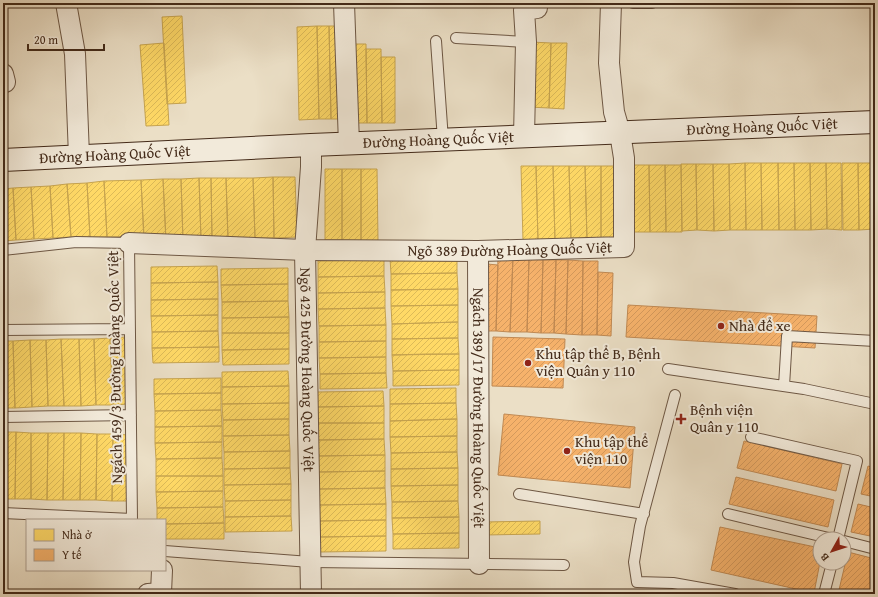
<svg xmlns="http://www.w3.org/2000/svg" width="878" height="597" font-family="'Gentium Book Plus',serif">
<defs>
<pattern id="homes-hatch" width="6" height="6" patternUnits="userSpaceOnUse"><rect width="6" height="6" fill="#ffd966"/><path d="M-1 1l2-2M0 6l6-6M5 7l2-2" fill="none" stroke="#dcba58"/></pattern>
<pattern id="health-hatch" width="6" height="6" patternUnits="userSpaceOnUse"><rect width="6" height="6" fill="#f6b26b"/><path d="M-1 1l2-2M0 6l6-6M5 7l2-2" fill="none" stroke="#d4995c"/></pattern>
</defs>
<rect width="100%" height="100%" fill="#ebdfc6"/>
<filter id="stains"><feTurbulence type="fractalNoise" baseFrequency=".005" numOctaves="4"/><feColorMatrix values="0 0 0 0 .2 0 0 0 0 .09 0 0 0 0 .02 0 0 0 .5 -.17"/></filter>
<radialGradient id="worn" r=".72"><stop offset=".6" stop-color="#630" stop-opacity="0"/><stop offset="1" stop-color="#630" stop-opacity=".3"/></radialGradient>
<path fill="url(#homes-hatch)" stroke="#c7a44f" d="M182,16L186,103L167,104L162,17Z
M317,26H329L331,119H319Z
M317,26L319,119L299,120L297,27Z
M329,26H343L345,119H331Z
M531,42L551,43L549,108L529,107Z
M164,43L169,125L146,126L140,45Z
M551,43H567L564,109L549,108Z
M351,44H366L367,123H352Z
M366,49H381L382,123H367Z
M381,57H395V123H382Z
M745,163H761L762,230H746Z
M745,163L746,230H730L729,164Z
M761,163H778L779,230H762Z
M778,163H794L795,230H779Z
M794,163H810L811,230H795Z
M810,163H826L827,229L811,230Z
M826,163H841L842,230L827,229Z
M842,163H858L859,230H843Z
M858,163H874L875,229L859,230Z
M681,164H696L697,230L682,231Z
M696,164H713L714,231L697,230Z
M713,164H729L730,230L714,231Z
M633,165H649L650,232H634Z
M649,165H665L666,232H650Z
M665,165H681L682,232H666Z
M521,166H536L538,241H523Z
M536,166H553L555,241H538Z
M553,166H569L571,240L555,241Z
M569,166H585L587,240H571Z
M585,166H601V240H587Z
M601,166H617L619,240H601Z
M325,169H342V240H325Z
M342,169H361V241L342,240Z
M361,169H377L378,241H361Z
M273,177H295L297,237L274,238Z
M273,177L274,238H255L253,178Z
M199,178L201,240L183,241L181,179Z
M199,178H211L212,239L201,240Z
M211,178H226L228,239H212Z
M226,178H253L255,238L228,239Z
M163,179L166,241L144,242L141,180Z
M163,179H181L183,241H166Z
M141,180L144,236L107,237L104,181Z
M104,181L107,237H90L87,183Z
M87,183L90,237H71L67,184Z
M67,184L71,237L53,238L50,186Z
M50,186L53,238L34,239L31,187Z
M31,187L34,239L16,240L13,188Z
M13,188L16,240L3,241V189Z
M457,257V273L391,274L390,258Z
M384,260V276L318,277V261Z
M217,266L218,282L151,283V267Z
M288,268V284L221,285V269Z
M457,273L458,289L391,290V274Z
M384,276L385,292L318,293V277Z
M218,282V299L151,300V283Z
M288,284V301L222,302L221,285Z
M458,289V305L391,306V290Z
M385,292V308L318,309V293Z
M218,299V315L151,316V300Z
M288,301L289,317L222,318V302Z
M458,305V322L392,324L391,306Z
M385,308L386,325L319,326L318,309Z
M218,315V331L152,332L151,316Z
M289,317V333H222V318Z
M458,322V338L392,339V324Z
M386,325V341L319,342V326Z
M218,331L219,347L152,348V332Z
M222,333H289V349L222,350Z
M126,337L129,404L113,405L110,338Z
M110,338L113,405H96L94,339Z
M458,338L459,354L392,355V339Z
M61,339H79L81,406H64Z
M61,339L64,406H48L46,340Z
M79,339H94L96,405L81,406Z
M30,340H46L48,406L32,407Z
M30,340L32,407L15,408L13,341Z
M3,341H13L15,408H3Z
M386,341V357L319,358V342Z
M219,347V362L153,363L152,348Z
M289,349V364L223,365L222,350Z
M426,354H459V370L393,371L392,355Z
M386,357V373L320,374L319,358Z
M459,370V385L393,386V371Z
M288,371L289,386L222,387V372Z
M386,373L387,388L320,389V374Z
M221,378V393L154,394V379Z
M289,386V403L222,404V387Z
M456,388V403L390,404V389Z
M383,391L384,406L317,407V392Z
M221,393V410L155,411L154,394Z
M289,403V419L223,420L222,404Z
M456,403L457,419L390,421V404Z
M384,406V423H317V407Z
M221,410L222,426L155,427V411Z
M289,419V435L223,436V420Z
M457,419V436L390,437V421Z
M317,423H384V439L318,440Z
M222,426V442L155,443V427Z
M3,432H16L15,499H3Z
M16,432L31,433V499H15Z
M31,433H48L47,500L31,499Z
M48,433H64L63,500H47Z
M64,433H81L80,500H63Z
M81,433L97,434L96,500H80Z
M97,434H113L112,501L96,500Z
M113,434L129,435L128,501H112Z
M289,435L290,451L224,452L223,436Z
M457,436V452L391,453L390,437Z
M384,439L385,455L318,456V440Z
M222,442V458L156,459L155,443Z
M290,451V468L224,469V452Z
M457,452L458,468L391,469V453Z
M385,455V471L318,472V456Z
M222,458L223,476H156V459Z
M290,468L291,484L224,485V469Z
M458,468V485L391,486V469Z
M385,471V488L319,489L318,472Z
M156,476H223V491L156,492Z
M291,484V500L225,501L224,485Z
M458,485V501L392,502L391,486Z
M385,488L386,504L319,505V489Z
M223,491V507L157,508L156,492Z
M291,500V516L225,517V501Z
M458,501L459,517L392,518V502Z
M386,504V520L319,521V505Z
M223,507L224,523L165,524V520H157V508Z
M291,516L292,531L225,532V517Z
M459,517V533L393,534L392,518Z
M386,520V536L320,537L319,521Z
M540,521V534L485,535L484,522Z
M224,523V539H165V524Z
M459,533V548L393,549V534Z
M386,536V551L320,552V537Z"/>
<path fill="url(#health-hatch)" stroke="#c08952" d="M498,257H513L510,332L496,331Z
M513,257H529L527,332H510Z
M529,259L543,260L541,333L527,332Z
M543,260H556L554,333H541Z
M556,260H568L566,334L554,333Z
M568,260L583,261L582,335L566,334Z
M583,261H598L597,335H582Z
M487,264L498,265L496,331H485Z
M598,272L613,273L611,336L597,335Z
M628,305L817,316L815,348L626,337Z
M493,337L565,339L563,388L492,386Z
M504,414L635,427L630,488L498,475Z
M744,441L842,464L836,491L737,468Z
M868,466L875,468V497L861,494Z
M736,477L834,500L828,527L729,504Z
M858,504L875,508V537L851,532Z
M720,527L820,548V562L814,593L711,570Z
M848,552L875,559V594H838Z"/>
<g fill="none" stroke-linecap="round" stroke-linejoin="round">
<g stroke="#6d5744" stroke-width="12">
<path id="service" d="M633,3H652
M456,38L526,42
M436,41L443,140
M3,250L76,242L129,243L132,520
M3,330L130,329
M668,369L804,389L875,404
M784,386L787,336L875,341
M675,395L640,526L634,562L637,582L673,583L735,594
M3,417L131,415
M751,437L857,461L838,539
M519,494L644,514
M3,513L132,519
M728,514L833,539
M844,541L875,549
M165,551L310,562L564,565
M824,594L832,563"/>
</g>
<g stroke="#6d5744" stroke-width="22">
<g id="minor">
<path d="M66,3L75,54L79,156"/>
<path d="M344,3L349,144"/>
<path d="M3,74L5,82H3"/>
<path d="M524,137L526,42L524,10L537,8V3"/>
<path id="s1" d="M311,145V167L305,250L311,594"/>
<path id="s2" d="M129,243L305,250L478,251L624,247V158L620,133L614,112L609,63L611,3"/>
<path id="s3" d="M478,251L479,564"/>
<path d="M148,594L161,593L162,570"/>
</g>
</g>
<g stroke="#432a19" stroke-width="24">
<g id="secondary">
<path id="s4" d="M3,160L311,145L875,122"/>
</g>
</g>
<use href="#service" stroke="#f2eada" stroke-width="10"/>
<use href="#minor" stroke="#f2eada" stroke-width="20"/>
<use href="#secondary" stroke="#f2eada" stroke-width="22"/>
</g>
<g fill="#8f2418" stroke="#f2eada" stroke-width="1.5">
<circle cx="721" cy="326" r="4"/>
<circle cx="528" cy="363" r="4"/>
<path d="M679 413h4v4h4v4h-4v4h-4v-4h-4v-4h4z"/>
<circle cx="567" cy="451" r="4"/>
</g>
<g text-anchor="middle" stroke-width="4" stroke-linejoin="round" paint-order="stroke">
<g font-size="15" fill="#432a19" stroke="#f2eada">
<text dy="5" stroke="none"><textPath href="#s4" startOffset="760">Đường Hoàng Quốc Việt</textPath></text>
<text dy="5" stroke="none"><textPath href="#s4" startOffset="436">Đường Hoàng Quốc Việt</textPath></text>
<text dy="5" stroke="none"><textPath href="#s4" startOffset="112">Đường Hoàng Quốc Việt</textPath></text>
<text dy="5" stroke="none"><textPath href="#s2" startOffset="381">Ngõ 389 Đường Hoàng Quốc Việt</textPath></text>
<text transform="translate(115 367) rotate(-91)" y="5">Ngách 459/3 Đường Hoàng Quốc Việt</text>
<text dy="5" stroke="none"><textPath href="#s1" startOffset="225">Ngõ 425 Đường Hoàng Quốc Việt</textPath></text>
<text dy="5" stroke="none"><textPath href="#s3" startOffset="157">Ngách 389/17 Đường Hoàng Quốc Việt</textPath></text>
</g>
<g font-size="15" fill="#432a19" stroke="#f2eada" text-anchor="start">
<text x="729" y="331">Nhà để xe</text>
<text x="536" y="359">Khu tập thể B, Bệnh<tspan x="536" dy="17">viện Quân y 110</tspan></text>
<text x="690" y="415">Bệnh viện<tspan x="690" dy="17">Quân y 110</tspan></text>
<text x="575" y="447">Khu tập thể<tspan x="575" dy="17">viện 110</tspan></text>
</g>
</g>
<rect width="878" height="597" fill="none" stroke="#ebdfc6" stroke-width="16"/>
<rect x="4" y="4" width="870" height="589" fill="none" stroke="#432a19" stroke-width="2"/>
<rect x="8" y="8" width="862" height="581" fill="none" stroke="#432a19"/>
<rect x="26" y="519" width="140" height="52" fill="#f2eada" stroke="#ac9d8d"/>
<rect x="34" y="529" width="20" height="12" fill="#ffd966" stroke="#ac9d8d"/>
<text x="62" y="539" font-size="12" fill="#432a19">Nhà ở</text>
<rect x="34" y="549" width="20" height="12" fill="#f6b26b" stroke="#ac9d8d"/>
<text x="62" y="559" font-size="12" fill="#432a19">Y tế</text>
<g transform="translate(832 551) rotate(231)"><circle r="19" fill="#f2eada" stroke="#ac9d8d"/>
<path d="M0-3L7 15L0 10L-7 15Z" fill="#8f2418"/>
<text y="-6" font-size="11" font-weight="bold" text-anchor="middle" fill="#432a19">B</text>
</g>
<path d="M28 44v6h76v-6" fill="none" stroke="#432a19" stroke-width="2"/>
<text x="34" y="44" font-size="12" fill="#432a19" stroke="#f2eada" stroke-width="3" paint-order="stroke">20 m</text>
<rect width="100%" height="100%" filter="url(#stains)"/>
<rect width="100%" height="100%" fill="url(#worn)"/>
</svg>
